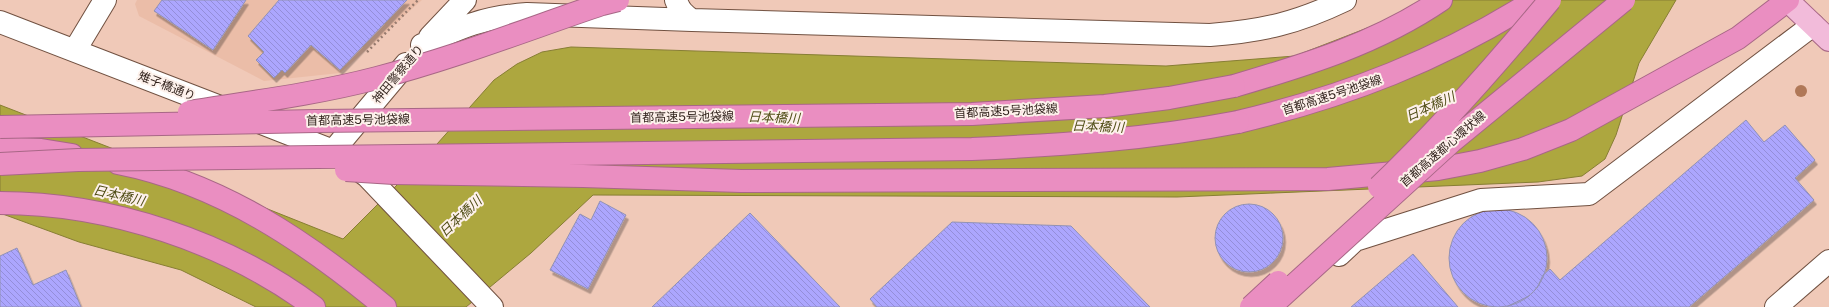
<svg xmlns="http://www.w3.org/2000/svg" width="1829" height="307" font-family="'Public Sans','Noto Sans JP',sans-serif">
<defs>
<pattern id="building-back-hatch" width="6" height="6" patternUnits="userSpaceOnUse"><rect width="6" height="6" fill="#aca6fe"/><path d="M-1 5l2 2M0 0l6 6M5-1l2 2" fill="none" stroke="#948ed9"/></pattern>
<filter id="shadow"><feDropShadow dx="2.5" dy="4.5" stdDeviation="0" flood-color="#0004"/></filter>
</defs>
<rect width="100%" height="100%" fill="#f0c9b8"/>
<path fill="#ebbda8" d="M137,0H422L340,73L264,81L139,16L135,4Z"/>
<path fill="#ada73f" stroke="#877e34" d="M1422,0H1676L1639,63L1616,135L1605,159L1582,176L1538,182L1177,197L593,195L531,253L466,307H256L181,270L79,242L0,213V105L235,196L343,239L429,153L494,80L517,64L542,52L571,47L1166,66L1295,56L1393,18Z"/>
<path fill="url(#building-back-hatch)" stroke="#9292b4" filter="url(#shadow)" d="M162,0H246L213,50L154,11Z
M279,0H407L340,70L311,45L285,73L282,70L274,78L256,60L264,52L248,36Z
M1746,120L1764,142L1785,125L1815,160L1795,178L1814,200L1689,307H1506L1529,296L1537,288L1543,275L1550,269L1560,280Z
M600,201L626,215L588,289L550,270L580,214L591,220Z
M1215 238a34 34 0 1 1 68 0a34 34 0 1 1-68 0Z
M1449 258a49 49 0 1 1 98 0a49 49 0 1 1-98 0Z
M750,213L840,307H652Z
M952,222L1071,226L1150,307H877L870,299Z
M17,248L33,285L66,270L81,307H0V256Z
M1413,254L1458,307H1351Z"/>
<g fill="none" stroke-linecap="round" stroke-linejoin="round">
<g stroke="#715141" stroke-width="24">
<path id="minor" d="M75,50L105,0
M1339,255L1355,240L1481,200L1589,194L1813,25"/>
</g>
<g stroke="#715141" stroke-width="24">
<path id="tertiary" d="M676,0C679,10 684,15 692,20
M0,22L228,110
M430,37L465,0
M422,45C461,27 484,17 527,14L692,20L1210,35C1263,31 1297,23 1345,0
M259,122L333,151L367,176L492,307
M333,151L406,64"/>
</g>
<g stroke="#715141" stroke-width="24">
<path id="secondary" d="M1776,307L1829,261"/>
</g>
<g stroke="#a86786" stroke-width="24">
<path id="primary" d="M1787,0L1829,40"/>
</g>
<g stroke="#a86786" stroke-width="24">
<path id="motorway" d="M1234,86C1306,65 1378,43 1441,0
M1238,122C1347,96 1440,60 1535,0
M0,148L41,150L72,155
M118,163C220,183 307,242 385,307
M741,181L1328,179L1438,169L1480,161L1523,149L1571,130L1738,38L1788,0
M0,203C109,203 227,242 314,307"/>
</g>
<path stroke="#967a6e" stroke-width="2.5" stroke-dasharray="2 3" stroke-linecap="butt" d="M367,52L418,0"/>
<use href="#minor" stroke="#fff" stroke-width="22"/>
<use href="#tertiary" stroke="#fff" stroke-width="22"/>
<use href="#secondary" stroke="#fff" stroke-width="22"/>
<use href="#primary" stroke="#f2bbda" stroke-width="22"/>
<use href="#motorway" stroke="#ea8ec1" stroke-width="22"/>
<g stroke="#a86786" stroke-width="24" stroke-linecap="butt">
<path id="motorway-bridge" d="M189,112C252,102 316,94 377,78C454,58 528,29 602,4L618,0
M0,127L316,121L972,114L1105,106L1169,98L1234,86
M0,164L78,160L972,149C1062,145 1150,139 1238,122
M346,170L394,173L583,176L741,181
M1379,187C1440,129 1496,65 1550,0
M1251,307L1278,282
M1270,307L1451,142L1624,0"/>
</g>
<use href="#motorway-bridge" stroke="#ea8ec1" stroke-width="22"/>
</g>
<circle fill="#b07858" cx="1801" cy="91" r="6"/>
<g text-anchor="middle" stroke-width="4" stroke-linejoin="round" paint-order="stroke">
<g font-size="12" fill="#2e1f19" stroke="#fdf1eb">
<text transform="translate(398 74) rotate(-50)" y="4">神田警察通り</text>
<text transform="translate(167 86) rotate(21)" y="4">雉子橋通り</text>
<text transform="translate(1332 95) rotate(-18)" y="4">首都高速5号池袋線</text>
<text transform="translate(1006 111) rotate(-3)" y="4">首都高速5号池袋線</text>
<text transform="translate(682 117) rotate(-1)" y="4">首都高速5号池袋線</text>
<text transform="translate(358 120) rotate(-1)" y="4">首都高速5号池袋線</text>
<text transform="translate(1443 149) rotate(-41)" y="4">首都高速都心環状線</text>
</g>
<g font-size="13" font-style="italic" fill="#514e17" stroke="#fdf1eb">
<text transform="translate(1430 106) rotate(-24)" y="5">日本橋川</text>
<text transform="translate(774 117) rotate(2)" y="5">日本橋川</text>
<text transform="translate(1098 126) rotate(2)" y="5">日本橋川</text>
<text transform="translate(119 195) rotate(13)" y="5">日本橋川</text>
<text transform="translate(460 216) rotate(-43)" y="5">日本橋川</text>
</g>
</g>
</svg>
